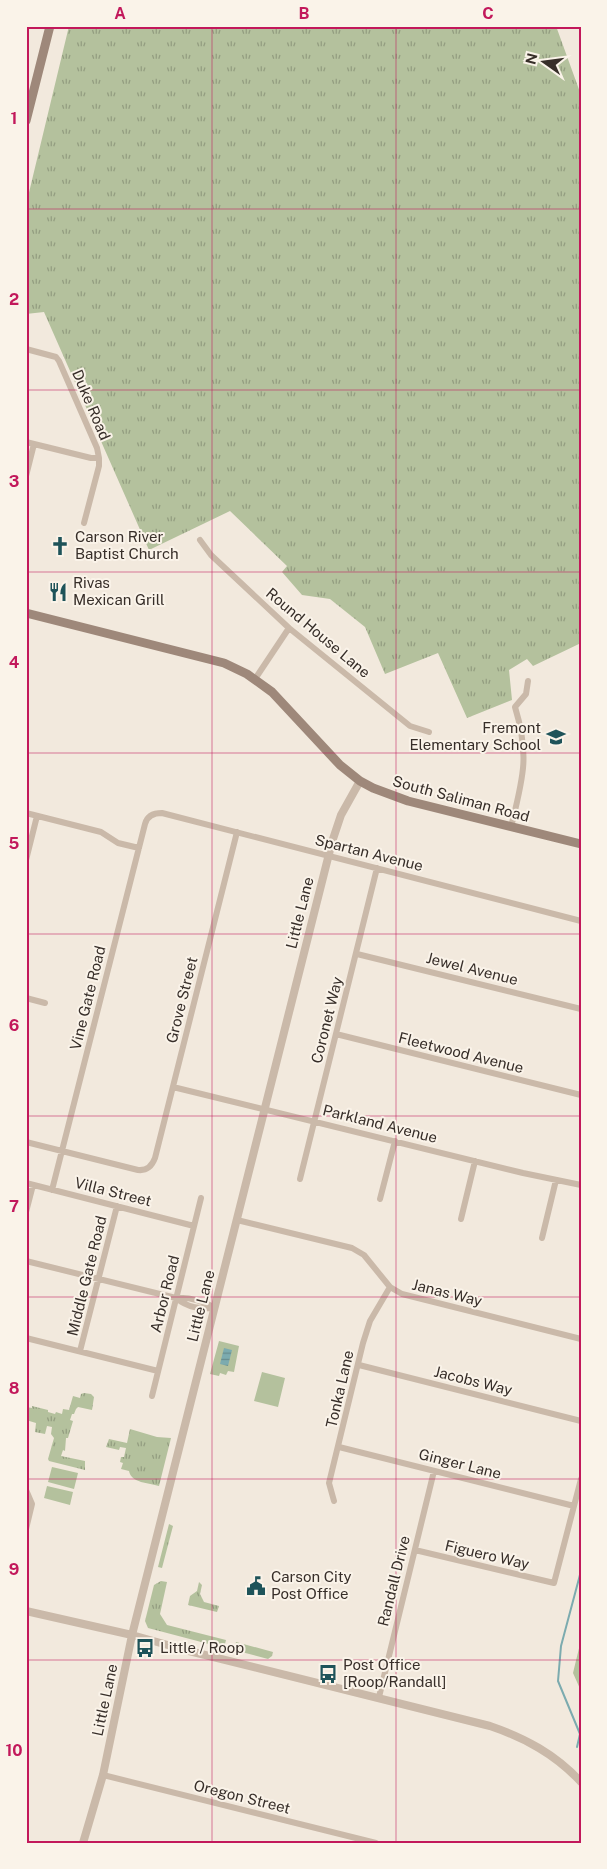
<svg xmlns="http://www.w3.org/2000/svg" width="607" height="1869" font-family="'Public Sans',sans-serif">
<defs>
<pattern id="grass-tufts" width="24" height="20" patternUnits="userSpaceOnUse" patternTransform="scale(1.25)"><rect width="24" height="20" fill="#b4c19d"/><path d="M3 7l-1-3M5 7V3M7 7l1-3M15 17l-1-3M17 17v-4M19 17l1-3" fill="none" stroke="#939d80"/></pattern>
<pattern id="water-rules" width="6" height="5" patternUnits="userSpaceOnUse" patternTransform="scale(1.25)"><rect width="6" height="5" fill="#7cabaf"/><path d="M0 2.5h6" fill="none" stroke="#668c8e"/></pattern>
</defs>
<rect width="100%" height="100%" fill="#f2e9dd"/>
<path fill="url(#grass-tufts)" d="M69,26H556L581,95V643L533,666L527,659L509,670L512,700L467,718L438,653L385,674L365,627L330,599L302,595L282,572L287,566L230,511L149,550L44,312L26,314V205Z
M84,1393L91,1394L94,1397L92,1410L78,1407L76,1409L74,1414H72L70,1420L73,1421L68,1438H66L65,1451L63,1450L61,1456L85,1461V1470L49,1461L48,1459L54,1438L51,1434L52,1427L47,1426L45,1434L35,1432L36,1423L26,1420V1407L32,1408V1406L48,1410V1412L55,1414L56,1412L62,1414L63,1409L69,1410L73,1396L80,1398L81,1394Z
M130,1429L157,1437L171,1438L159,1486C149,1483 131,1483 129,1471L121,1469L123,1463L120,1462L121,1457H124L126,1448L120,1447L119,1450L106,1447L109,1439L127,1443Z
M169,1524L173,1526L162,1568L158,1567Z
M161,1581L167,1582L160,1614L167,1625L226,1640L224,1648L148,1628L145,1621L154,1585Z
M199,1582L202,1585L200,1594L204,1602L219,1606L217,1612L188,1605L190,1596L197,1591Z
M236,1642L273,1652L272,1656L268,1659L234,1650Z"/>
<path fill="#b4c19d" d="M219,1341L239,1346L234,1372L228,1371L226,1375L220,1373L219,1376L210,1374Z
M262,1372L285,1378L278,1407L254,1401Z
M52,1467L78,1473L74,1489L48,1482Z
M47,1486L73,1492L70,1505L44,1498Z
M581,1640V1691L573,1673Z"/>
<path fill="url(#water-rules)" d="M224,1348L232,1350L228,1366L220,1364Z"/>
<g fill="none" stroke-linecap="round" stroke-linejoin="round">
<path stroke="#7cabaf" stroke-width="2" d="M577,1747L580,1734L558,1681L561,1646L581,1571"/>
<path stroke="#cab9a9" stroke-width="6" d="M26,349L56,357L59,361L97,448L99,458V466L84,523
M26,442L91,458H99
M26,476L34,444
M200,540L211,555L289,628L410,726L429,732
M255,679L289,628
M26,813L101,832L118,843L139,848
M511,827C523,778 530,756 515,707L526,694L528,681
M26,860L37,816
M357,954L581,1009
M26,998L45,1003
M336,1034L581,1095
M173,1087L523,1173L581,1185
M26,1142L138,1170C147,1171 152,1166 155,1158L237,832
M300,1179L377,868
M26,1183L194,1226
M52,1190L145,824C147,816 154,813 162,813L581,921
M380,1199L395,1141
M26,1212L33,1185
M461,1219L475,1161
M237,1220L352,1248L364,1255L390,1287L402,1294L581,1339
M542,1238L556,1180
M26,1261L176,1298C191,1297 203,1301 215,1308
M176,1298C188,1308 200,1309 215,1308
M26,1338L158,1371
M80,1351L117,1206
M359,1365L581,1421
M152,1396L201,1198
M339,1447L574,1506
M26,1490L32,1504L26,1529
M334,1501L329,1483L363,1343L370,1321L390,1287
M415,1550L554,1583L581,1479
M379,1697L434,1471
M103,1775L376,1843"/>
<path stroke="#cab9a9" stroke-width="8" d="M26,1611L132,1635L189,1651L490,1726C525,1738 555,1754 581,1782
M83,1843L103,1775L132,1635L332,842L341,815L360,781"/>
<path stroke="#9e887a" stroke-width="9" d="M26,121L50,26
M26,613L224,663L247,674L272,692L340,765L360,781L373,788L408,801L581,844"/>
</g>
<path fill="none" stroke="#c2185b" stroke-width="1" stroke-opacity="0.55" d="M212,26V1843M396,26V1843M26,209H581M26,390H581M26,572H581M26,753H581M26,934H581M26,1116H581M26,1297H581M26,1479H581M26,1660H581"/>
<defs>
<g id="church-bare" transform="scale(1.5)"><path d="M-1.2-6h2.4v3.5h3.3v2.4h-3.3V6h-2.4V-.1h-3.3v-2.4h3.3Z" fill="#1e5359" stroke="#faf3e9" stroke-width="2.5" paint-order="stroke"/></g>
<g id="restaurant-bare" transform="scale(1.5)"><path d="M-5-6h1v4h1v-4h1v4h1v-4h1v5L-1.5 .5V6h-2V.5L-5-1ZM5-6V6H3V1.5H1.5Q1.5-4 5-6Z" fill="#1e5359" stroke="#faf3e9" stroke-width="2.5" paint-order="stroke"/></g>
<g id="school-bare" transform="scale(1.5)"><path d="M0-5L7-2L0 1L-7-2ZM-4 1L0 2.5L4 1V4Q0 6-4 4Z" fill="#1e5359" stroke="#faf3e9" stroke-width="2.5" paint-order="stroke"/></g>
<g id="civic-bare" transform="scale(1.5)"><path d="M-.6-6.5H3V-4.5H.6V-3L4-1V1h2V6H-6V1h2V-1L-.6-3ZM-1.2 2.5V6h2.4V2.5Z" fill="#1e5359" stroke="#faf3e9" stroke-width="2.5" paint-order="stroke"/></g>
<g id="bus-bare" transform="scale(1.5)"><path d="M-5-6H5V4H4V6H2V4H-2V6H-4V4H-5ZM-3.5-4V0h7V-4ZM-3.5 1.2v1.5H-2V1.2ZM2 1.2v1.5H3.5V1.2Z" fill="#1e5359" stroke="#faf3e9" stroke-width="2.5" paint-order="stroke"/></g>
</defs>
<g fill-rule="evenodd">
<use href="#church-bare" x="60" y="546"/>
<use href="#restaurant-bare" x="58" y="592"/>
<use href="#school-bare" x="556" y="737"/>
<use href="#civic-bare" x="256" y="1586"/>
<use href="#bus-bare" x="145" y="1648"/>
<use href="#bus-bare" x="328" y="1674"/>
</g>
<g text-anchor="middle" stroke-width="4" stroke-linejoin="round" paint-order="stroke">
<g font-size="15" fill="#372e29" stroke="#faf3e9">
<text transform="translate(91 405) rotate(67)" y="5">Duke Road</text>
<text transform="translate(318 633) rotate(40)" y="5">Round House Lane</text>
<text transform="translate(461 799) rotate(15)" y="5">South Saliman Road</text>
<text transform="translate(369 853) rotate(14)" y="5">Spartan Avenue</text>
<text transform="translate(300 913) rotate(-76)" y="5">Little Lane</text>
<text transform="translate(472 969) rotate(14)" y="5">Jewel Avenue</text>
<text transform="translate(88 998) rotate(-76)" y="5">Vine Gate Road</text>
<text transform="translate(182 1000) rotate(-76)" y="5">Grove Street</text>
<text transform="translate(327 1020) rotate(-76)" y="5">Coronet Way</text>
<text transform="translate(461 1053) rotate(14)" y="5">Fleetwood Avenue</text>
<text transform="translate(380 1124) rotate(14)" y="5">Parkland Avenue</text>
<text transform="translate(113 1192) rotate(14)" y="5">Villa Street</text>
<text transform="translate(87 1276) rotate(-76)" y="5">Middle Gate Road</text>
<text transform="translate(447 1293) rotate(14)" y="5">Janas Way</text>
<text transform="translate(165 1294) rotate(-76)" y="5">Arbor Road</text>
<text transform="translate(201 1306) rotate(-76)" y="5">Little Lane</text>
<text transform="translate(473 1381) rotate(14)" y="5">Jacobs Way</text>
<text transform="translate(340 1389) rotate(-77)" y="5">Tonka Lane</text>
<text transform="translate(460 1464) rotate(14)" y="5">Ginger Lane</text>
<text transform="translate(487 1555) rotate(13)" y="5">Figuero Way</text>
<text transform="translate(394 1581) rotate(-76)" y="5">Randall Drive</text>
<text transform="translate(105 1700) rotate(-78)" y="5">Little Lane</text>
<text transform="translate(242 1797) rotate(14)" y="5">Oregon Street</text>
</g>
<g font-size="15" fill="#372e29" stroke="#faf3e9" text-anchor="start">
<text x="75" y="542">Carson River<tspan x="75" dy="17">Baptist Church</tspan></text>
<text x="73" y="588">Rivas<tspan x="73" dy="17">Mexican Grill</tspan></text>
<text x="541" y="733" text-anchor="end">Fremont<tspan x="541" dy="17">Elementary School</tspan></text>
<text x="271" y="1582">Carson City<tspan x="271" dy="17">Post Office</tspan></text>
<text x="160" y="1653">Little / Roop</text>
<text x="343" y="1670">Post Office<tspan x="343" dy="17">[Roop/Randall]</tspan></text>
</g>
</g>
<rect width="607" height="1869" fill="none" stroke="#faf3e9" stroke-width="55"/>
<g transform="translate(544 62) rotate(284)" stroke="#faf3e9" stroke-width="4" paint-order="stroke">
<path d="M0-4L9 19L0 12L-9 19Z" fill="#372e29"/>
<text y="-8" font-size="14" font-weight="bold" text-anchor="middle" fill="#372e29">N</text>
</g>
<rect x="28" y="28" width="552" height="1814" fill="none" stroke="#c2185b" stroke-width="2"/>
<g font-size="16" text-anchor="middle" font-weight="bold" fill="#c2185b">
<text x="120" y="19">A</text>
<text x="304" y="19">B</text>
<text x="488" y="19">C</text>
<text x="14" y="124">1</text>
<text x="14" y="305">2</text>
<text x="14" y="487">3</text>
<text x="14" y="668">4</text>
<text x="14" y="849">5</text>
<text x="14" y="1031">6</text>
<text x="14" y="1212">7</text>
<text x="14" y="1394">8</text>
<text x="14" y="1575">9</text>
<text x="14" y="1756">10</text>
</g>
</svg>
